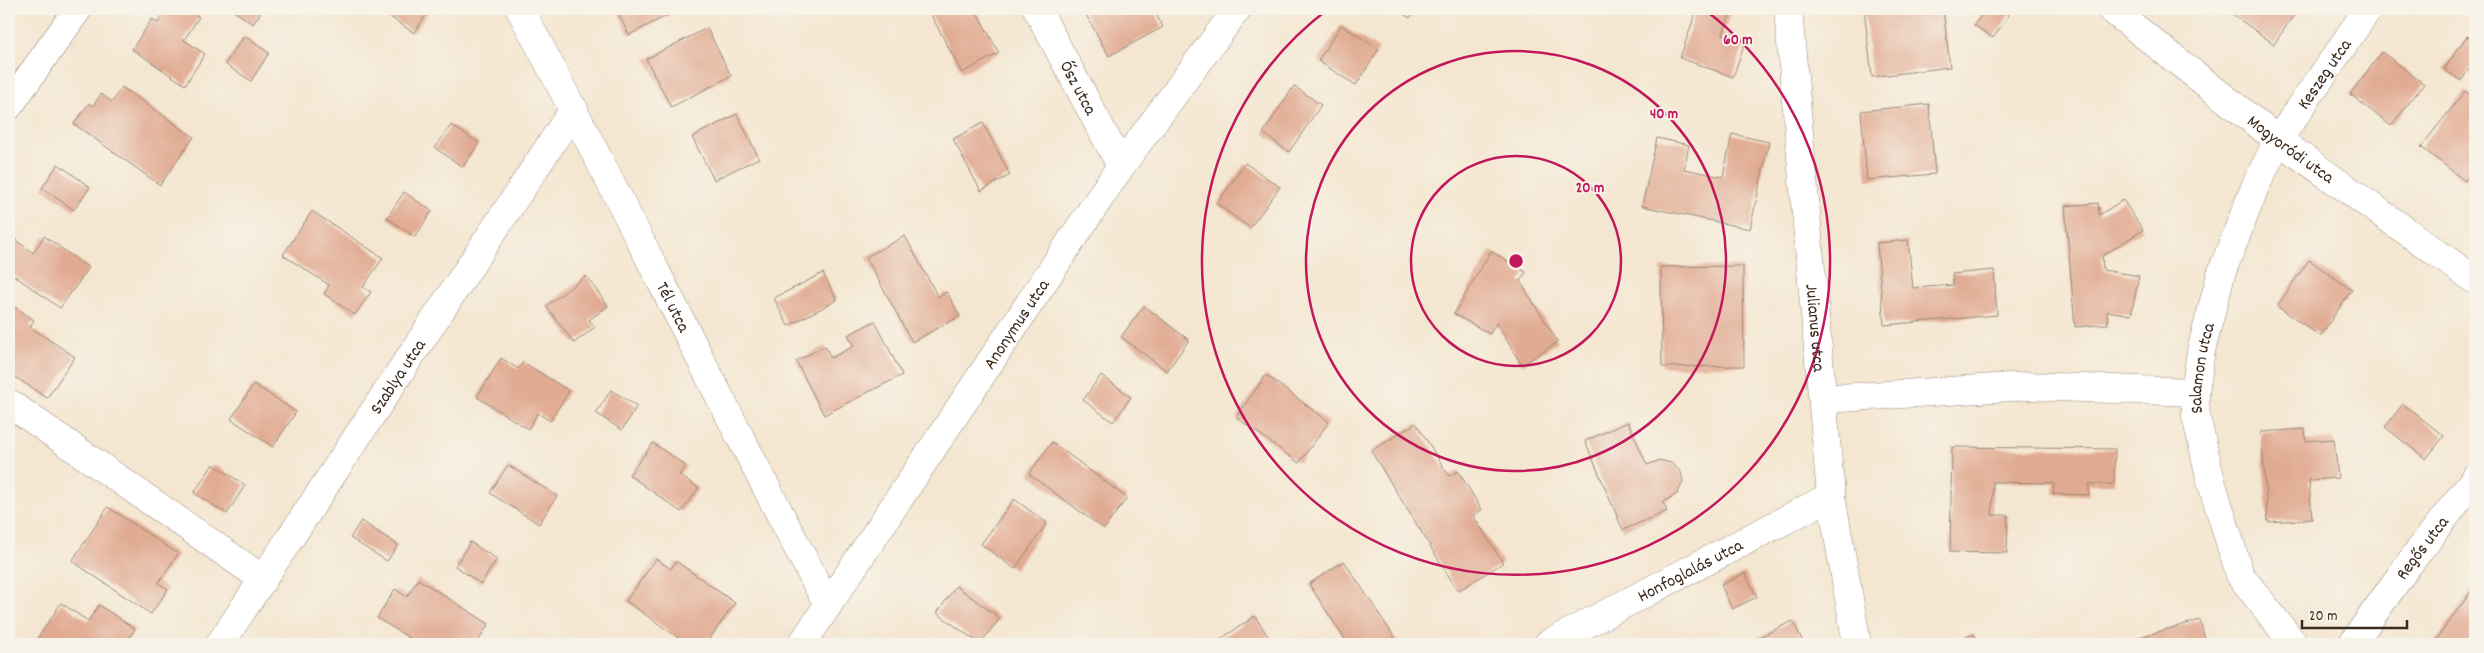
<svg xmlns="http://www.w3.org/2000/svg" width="2484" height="653" font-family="Dekko,sans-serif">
<rect width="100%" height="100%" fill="#f7f3e8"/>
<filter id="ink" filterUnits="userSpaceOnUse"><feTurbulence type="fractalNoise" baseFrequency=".02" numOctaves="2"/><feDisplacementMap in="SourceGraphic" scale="10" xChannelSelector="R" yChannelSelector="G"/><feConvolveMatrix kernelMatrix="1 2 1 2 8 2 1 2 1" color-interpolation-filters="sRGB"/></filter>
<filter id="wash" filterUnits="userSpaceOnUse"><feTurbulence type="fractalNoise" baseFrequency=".0096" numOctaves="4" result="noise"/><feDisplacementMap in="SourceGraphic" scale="20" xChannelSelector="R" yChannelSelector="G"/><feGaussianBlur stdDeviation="1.12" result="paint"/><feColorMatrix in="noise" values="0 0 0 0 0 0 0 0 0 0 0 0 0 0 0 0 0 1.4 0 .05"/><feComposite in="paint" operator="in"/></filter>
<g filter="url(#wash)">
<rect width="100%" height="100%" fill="#f4e6d0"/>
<g id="blocks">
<path fill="#e1aa92" d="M167,9H187L199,17L184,40L205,54L185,85L132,49L152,19L158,23Z
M231,9H263L253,24Z
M381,9H430L414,33L380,10Z
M616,9H680L629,35Z
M928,9H975L999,53L962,73Z
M1083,9H1153L1163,27L1109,56Z
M1395,9H1416L1410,18Z
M1697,9H1732L1723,34L1745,42L1733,77L1680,58Z
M1864,9H1943L1950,67L1872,77Z
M1986,9H1999L2009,15L1993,38L1974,25Z
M2225,9H2298L2274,44Z
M1341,25L1379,49L1356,85L1318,61Z
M707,28L731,76L671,107L646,59Z
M244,36L269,53L251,81L225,64Z
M2467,36L2475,42V60L2461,81L2444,69Z
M2382,52L2424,84L2391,126L2350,94Z
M1294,86L1321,105L1289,152L1263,133Z
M122,87L194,137L160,185L74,124L89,103L93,106L101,94L112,102Z
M2465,91L2475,99V168L2465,181L2421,147Z
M1929,104L1935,174L1867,180L1861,111Z
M737,114L759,158L714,180L692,137Z
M983,123L1010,175L981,191L953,139Z
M451,125L479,143L463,167L435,148Z
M1732,134L1769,142L1750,229L1642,206L1657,138L1689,145L1684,169L1723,177Z
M1245,163L1280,187L1250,228L1217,204Z
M58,164L90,187L74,210L42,188Z
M404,192L432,211L415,237L387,218Z
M2123,200L2143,230L2102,256L2103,270L2139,276L2131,315L2107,311L2108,324L2075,327L2065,206L2098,203L2099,215Z
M312,211L383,258L363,287L371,292L355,315L324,294L329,285L283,255Z
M9,235L33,253L44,236L89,268L60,308L9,272Z
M905,236L938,297L947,292L960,316L912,342L866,257Z
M1908,240L1913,288L1953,285L1952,274L1994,270L1997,315L1884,325L1877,243Z
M1491,251L1526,272L1520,281L1558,342L1522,365L1496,323L1490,334L1454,314Z
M2309,260L2352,290L2320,336L2277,306Z
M1743,266L1744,366L1662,367L1661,267Z
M823,273L837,300L788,326L774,298Z
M586,276L608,306L589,320L595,327L574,343L546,306Z
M9,303L34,320L30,327L75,357L47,398L9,373Z
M1144,306L1189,340L1167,371L1121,337Z
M875,321L902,375L824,415L796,361L825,346L831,358L854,346L848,335Z
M501,358L518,369L523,362L569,391L550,421L538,413L528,429L477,397Z
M1101,375L1131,397L1113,422L1083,400Z
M1266,375L1329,422L1299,463L1236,417Z
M254,384L296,412L273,447L231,419Z
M611,390L637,406L622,430L596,413Z
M2403,404L2444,436L2426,459L2385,427Z
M1628,422L1647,465L1660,460L1671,463L1681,472L1683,482L1677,494L1663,502L1667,511L1623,530L1585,441Z
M1416,423L1449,476L1458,471L1482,510L1473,515L1503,563L1458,591L1371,451Z
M2305,429L2306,441L2334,439L2338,478L2309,480L2312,519L2268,522L2261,432Z
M1052,442L1127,498L1104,529L1029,474Z
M653,443L686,466L679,475L699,488L681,512L629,475Z
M1952,447L2115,449L2114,484H2089V495L2053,494L2054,483L1993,482L1992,515H2008L2007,553L1950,552Z
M213,464L245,485L227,514L194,493Z
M508,465L557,496L539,524L490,493Z
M1014,499L1047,523L1015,569L981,544Z
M108,507L178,554L158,583L168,589L151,614L72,561Z
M361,521L398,545L387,561L350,538Z
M470,542L497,559L481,584L455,566Z
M656,559L671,569L676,561L735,603L706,644H687L626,601Z
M1344,561L1399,644H1348L1309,584Z
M1745,573L1757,597L1732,609L1721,585Z
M418,579L489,624L476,644H419L377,618L395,589L407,597Z
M956,586L1000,618L980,644L937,613Z
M2472,590L2475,592V644H2433Z
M61,603L88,621L99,605L135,629L125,644H44L37,639Z
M1255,616L1273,644H1225L1221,639Z
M2200,620L2206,644H2139L2137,638Z
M1793,621L1804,644H1744L1757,638Z
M1974,634L1978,644H1946Z
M1293,639L1297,644H1286Z"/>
</g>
</g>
<g filter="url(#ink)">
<use href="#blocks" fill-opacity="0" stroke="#988877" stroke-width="1"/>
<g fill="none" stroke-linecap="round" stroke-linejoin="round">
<g stroke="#988877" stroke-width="29">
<g id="minor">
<path id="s1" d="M520,9C626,206 722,408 828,605"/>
<path id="s2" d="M1037,9L1121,166"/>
<path id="s3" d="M1788,9L1831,496L1857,644"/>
<path id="s4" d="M2111,9L2278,140L2475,280"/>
<path d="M9,106L78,9"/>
<path d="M1823,399L2027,386L2195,392"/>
<path d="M9,403L263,579"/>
<path id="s5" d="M220,644L574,109"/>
<path id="s6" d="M802,644L1121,166L1237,9"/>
<path id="s7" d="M1548,644L1831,496"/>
<path id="s8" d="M2294,644L2240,575L2211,481L2196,416L2195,392L2201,351L2221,274L2255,187L2278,140L2368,9"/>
<path id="s9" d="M2352,644L2408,565L2475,478"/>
</g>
</g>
<use href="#minor" stroke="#fff" stroke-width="28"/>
</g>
</g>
<g fill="none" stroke="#c2185b" stroke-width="2.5">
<circle cx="1516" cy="261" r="105"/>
<circle cx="1516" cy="261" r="210"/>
<path d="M1705 10A314 314 0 1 1 1327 10"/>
</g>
<g text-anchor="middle" stroke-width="4" stroke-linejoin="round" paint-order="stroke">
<g font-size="18" fill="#3b2a1e" stroke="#f7f3e8">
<text dy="6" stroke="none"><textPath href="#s8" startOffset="624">Keszeg utca</textPath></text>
<text dy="6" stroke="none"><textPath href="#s2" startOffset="89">Ősz utca</textPath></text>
<text dy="6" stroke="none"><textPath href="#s4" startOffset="228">Mogyoródi utca</textPath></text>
<text dy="6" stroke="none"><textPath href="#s1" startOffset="335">Tél utca</textPath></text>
<text dy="6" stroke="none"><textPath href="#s6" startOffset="385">Anonymus utca</textPath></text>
<text dy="6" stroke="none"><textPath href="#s3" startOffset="320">Julianus utca</textPath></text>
<text dy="6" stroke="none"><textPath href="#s8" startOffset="301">Salamon utca</textPath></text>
<text dy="6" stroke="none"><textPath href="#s5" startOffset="321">Szablya utca</textPath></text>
<text dy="6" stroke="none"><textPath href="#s9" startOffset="119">Regős utca</textPath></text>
<text dy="6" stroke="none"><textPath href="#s7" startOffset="160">Honfoglalás utca</textPath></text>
</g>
</g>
<circle cx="1516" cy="261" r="8" fill="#c2185b" stroke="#f7f3e8" stroke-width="2.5"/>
<g font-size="15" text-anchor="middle" font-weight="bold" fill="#c2185b" stroke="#f7f3e8" stroke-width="4" stroke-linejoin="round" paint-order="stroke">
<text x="1738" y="44">60 m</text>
<text x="1664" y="118">40 m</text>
<text x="1590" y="192">20 m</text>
</g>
<rect width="2484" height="653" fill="none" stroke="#f7f3e8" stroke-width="30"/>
<path d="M2302 620v8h105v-8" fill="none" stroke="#3b2a1e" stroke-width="2.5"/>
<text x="2309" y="620" font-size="15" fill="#3b2a1e" stroke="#f7f3e8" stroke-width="4" paint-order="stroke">20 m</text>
</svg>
